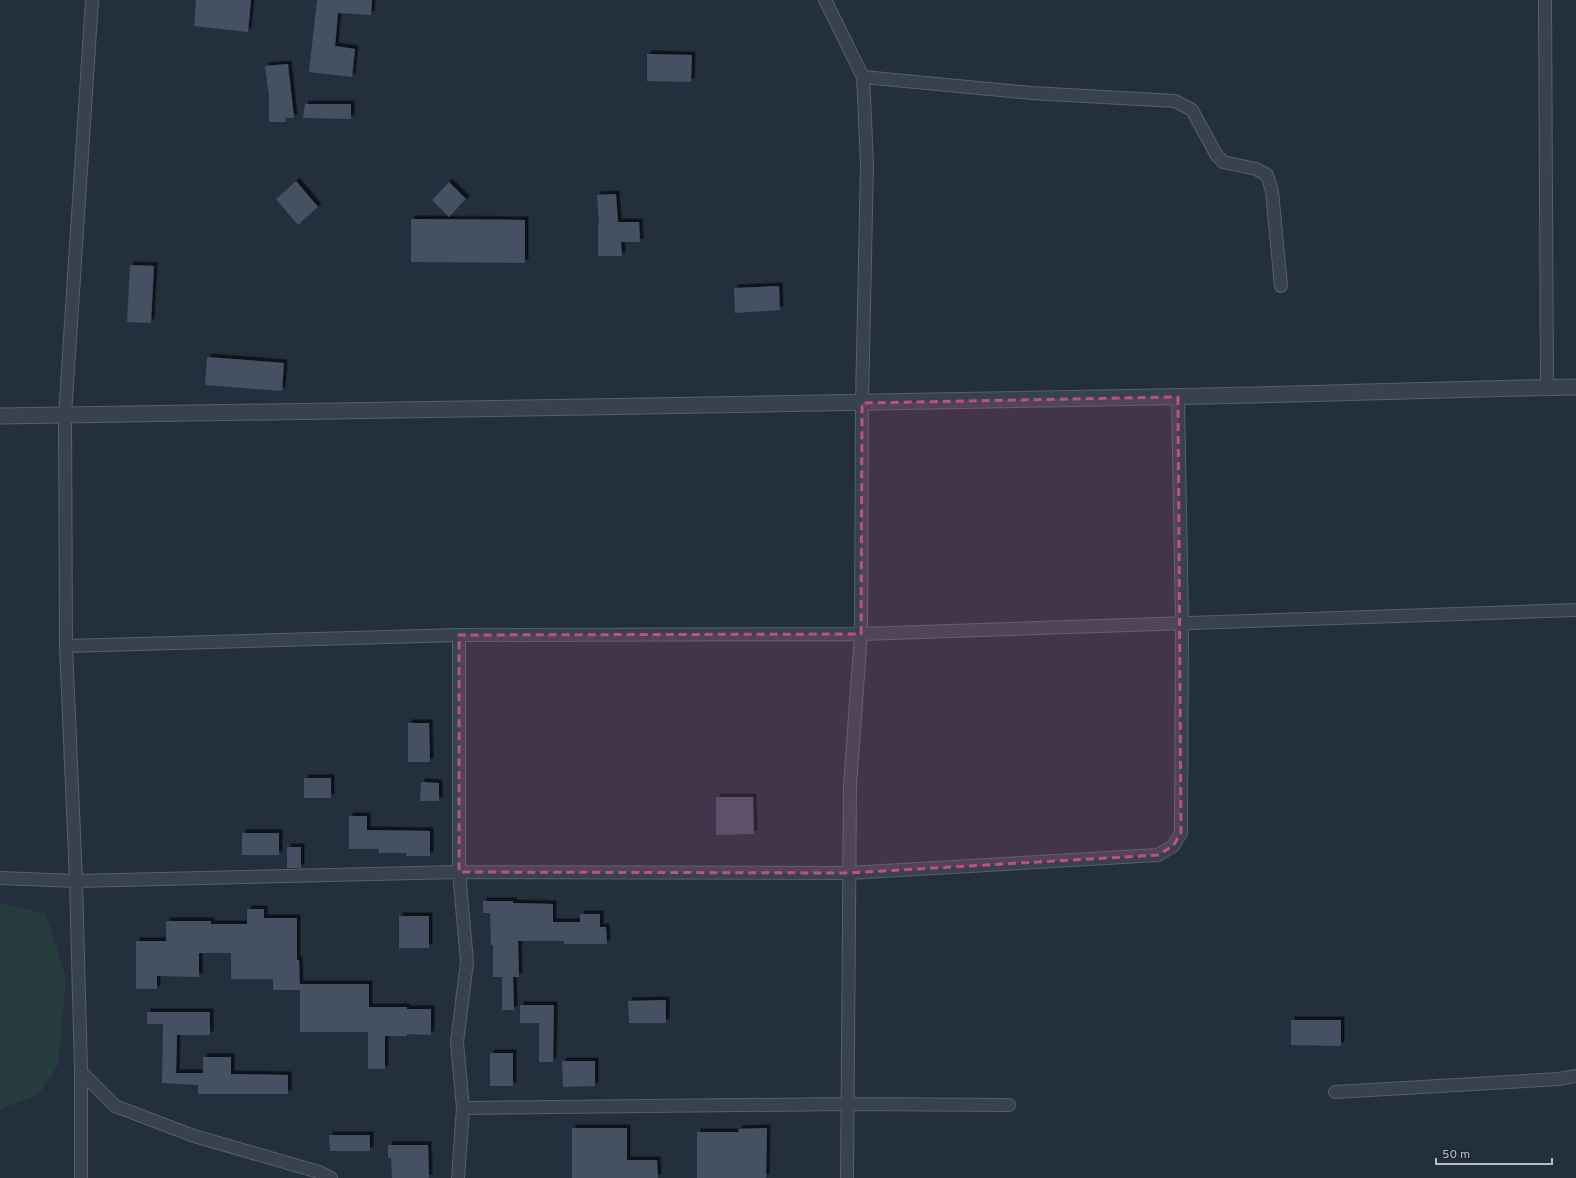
<svg xmlns="http://www.w3.org/2000/svg" width="1576" height="1178" font-family="Overpass,sans-serif">
<defs>
<filter id="shadow"><feDropShadow dx="3.5" dy="-3.5" stdDeviation="0" flood-color="#0009"/></filter>
</defs>
<rect width="100%" height="100%" fill="#242f3e"/>
<path fill="#263c3f" d="M0,903L46,914L66,978L58,1065L38,1095L0,1109Z"/>
<path fill="#455162" filter="url(#shadow)" d="M196,0H251L248,32L194,26Z
M317,0H372L371,15L338,13L335,46L355,49L352,77L309,72Z
M647,54L692,55L691,82L647,81Z
M288,64L294,118H286V122H269V96L265,66Z
M305,104H351V119L303,118Z
M296,181L318,207L298,225L276,199Z
M449,182L466,199L449,217L432,200Z
M616,194L618,222H639L640,242H621L622,256H598V223H599L597,195Z
M411,219L525,220V263L411,262Z
M130,265L154,266L151,323L127,322Z
M779,286L780,310L735,313L734,288Z
M207,357L284,363L282,391L205,385Z
M408,723H429L430,762H408Z
M304,778H331V798H304Z
M421,782L439,783V801H420Z
M716,797H753L754,834L716,835Z
M349,816H367V830L430,831V856H406V853H379V849H349Z
M242,833H279V855H242Z
M287,847H301V868H287Z
M483,901H513V903L553,904V922H580V914H600V927H606L607,944H564V941H518L519,977H513L514,1010H502V977H493V945H491L490,913H483Z
M247,909H264V918H297V960H299L300,990H273V979H231V953H199V977L157,976V989H136V941H166V921H211V924H247Z
M399,916H429V948H399Z
M300,984H369V1007H407V1009H431V1035L407,1034V1036H385V1069H368V1032H300Z
M666,1000V1023H629L628,1001Z
M520,1005H554L553,1062H539V1023H520Z
M147,1012H210V1035H177L176,1073H203V1057H231V1074L288,1075V1094H198V1085L162,1083L163,1024H147Z
M1291,1020H1341V1046L1291,1045Z
M490,1053H513V1086H490Z
M562,1061H595V1086L563,1087Z
M572,1128H627V1160H657L658,1178H572Z
M767,1128L766,1178H697V1132H739L738,1129Z
M329,1135H370V1151H330Z
M388,1145H428L429,1178H392L391,1158H388Z"/>
<g fill="none" stroke-linecap="round" stroke-linejoin="round">
<g stroke="#565f6c" stroke-width="14">
<path id="minor" d="M825,0L863,77L867,163L862,403L861,634L850,785L847,1178
M1545,0L1547,387
M863,77L1031,93L1175,101L1192,110L1216,154L1223,162L1256,169L1267,175L1272,191L1281,286
M66,646L459,635L861,634L1576,610
M0,878L76,881L459,872L849,873L1158,855L1173,846L1181,833L1182,623L1178,397
M81,1072L115,1106L194,1136L319,1172L331,1178
M1335,1092L1559,1079L1576,1076
M463,1108L848,1104L1009,1105
M81,1178V1072L76,881L66,646L65,415L92,0
M458,1178L463,1108L457,1042L467,962L459,872V635"/>
</g>
<g stroke="#565f6c" stroke-width="17">
<path id="tertiary" d="M0,416C385,410 771,405 1156,397C1296,395 1436,389 1576,387"/>
</g>
<use href="#minor" stroke="#38414e" stroke-width="12"/>
<use href="#tertiary" stroke="#38414e" stroke-width="15"/>
</g>
<path fill="#bd5182" fill-opacity="0.2" stroke="#bd5182" stroke-width="3" stroke-dasharray="8 5" stroke-linejoin="round" d="M1178,397L1181,833L1173,846L1158,855L849,873L459,872V635L861,634L862,403Z"/>
<path d="M1436 1158v6h116v-6" fill="none" stroke="#b4bcc9" stroke-width="2"/>
<text x="1442" y="1158" font-size="12" fill="#b4bcc9" stroke="#1d2633" stroke-width="3" paint-order="stroke">50 m</text>
</svg>
